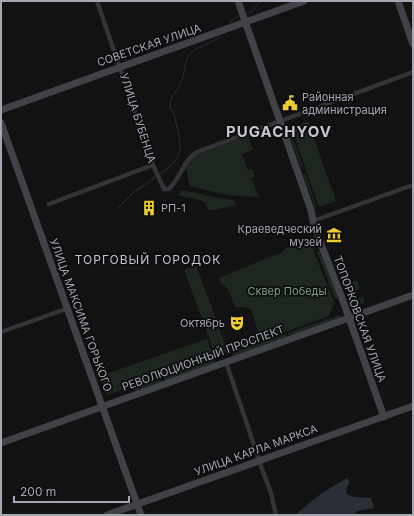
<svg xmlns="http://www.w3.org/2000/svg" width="414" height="516" font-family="Inter,sans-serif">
<rect width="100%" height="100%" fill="#121213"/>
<path fill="#1e2620" d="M308,121L336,201L319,207L291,127Z
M289,128L303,166L301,167L287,129Z
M248,136L253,150L242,154L248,170L252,169L255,177L251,178L259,197L226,195L190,186L186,168L195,155Z
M305,173L317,207H315L303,174Z
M180,190C198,192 216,199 234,200L237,205L209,211L205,202L197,199L179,196Z
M309,239L335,305H333L329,316L261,341L251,310L245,307H235C231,299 230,287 221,284L219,278L282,252L285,250V248Z
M320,251L338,298L335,299L317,252Z
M196,265L228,352L216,357L184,270Z
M357,280L360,288L356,291L357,293L351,295L347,283Z
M357,295L358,298L361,297L364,298L365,303L355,306L352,297Z
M339,315L340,318L289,336L288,333Z
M285,334L286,337L233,356L232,353Z
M253,336L255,341L240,347L239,343Z
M207,339L214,358L107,395L100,376Z
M214,359L215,363L165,381L164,377Z
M160,378L162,382L137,390H134L133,388Z"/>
<path fill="#292e37" d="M347,478L350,482L346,489L347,494L354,497L371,498L374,508L357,511L355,515H295L322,493Z"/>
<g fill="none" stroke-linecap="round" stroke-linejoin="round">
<path stroke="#292e37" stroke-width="1" d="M245,14L252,11L261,1
M229,23L238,16
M160,174C189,156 180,142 174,114L173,111L170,109C168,98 179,90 182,80C186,70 183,64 190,54C195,48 213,42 220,37
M118,208L133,193L155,177"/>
<path stroke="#333338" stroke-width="4.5" d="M97,1L153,165L164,189H169C180,178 184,160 197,152L413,72
M49,204L153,165
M313,221L413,185
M1,332L66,309
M226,362L262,469L271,493L276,515"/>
<path stroke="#414248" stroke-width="7" d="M238,1L311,210L313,221L319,239L342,298L384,417
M398,1L413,44
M1,110L304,1
M1,123L141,515
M1,443L413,295
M107,515L413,406"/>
</g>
<defs>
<g id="civic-bare" transform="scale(1.2)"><path d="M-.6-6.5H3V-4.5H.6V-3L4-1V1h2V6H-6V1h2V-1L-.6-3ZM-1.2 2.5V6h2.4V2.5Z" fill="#eccc31" stroke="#0d0d0e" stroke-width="2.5" paint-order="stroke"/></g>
<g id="building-bare" transform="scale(1.2)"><path d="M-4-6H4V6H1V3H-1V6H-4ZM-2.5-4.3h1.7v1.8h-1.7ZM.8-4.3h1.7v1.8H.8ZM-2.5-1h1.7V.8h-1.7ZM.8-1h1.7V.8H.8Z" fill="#eccc31" stroke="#0d0d0e" stroke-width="2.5" paint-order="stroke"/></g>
<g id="museum-bare" transform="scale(1.2)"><path d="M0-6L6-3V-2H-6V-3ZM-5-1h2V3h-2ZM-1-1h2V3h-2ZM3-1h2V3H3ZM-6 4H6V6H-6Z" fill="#eccc31" stroke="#0d0d0e" stroke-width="2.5" paint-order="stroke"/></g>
<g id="theatre-bare" transform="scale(1.2)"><path d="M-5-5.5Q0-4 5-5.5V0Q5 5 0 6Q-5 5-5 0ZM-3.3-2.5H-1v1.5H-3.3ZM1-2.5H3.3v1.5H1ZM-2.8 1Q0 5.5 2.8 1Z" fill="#eccc31" stroke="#0d0d0e" stroke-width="2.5" paint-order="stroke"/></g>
</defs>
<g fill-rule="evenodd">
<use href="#civic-bare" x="290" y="103"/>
<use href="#building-bare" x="149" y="208"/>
<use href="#museum-bare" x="334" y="235"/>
<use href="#theatre-bare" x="237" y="323"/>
</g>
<g text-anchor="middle" stroke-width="3.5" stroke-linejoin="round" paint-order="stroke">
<g font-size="11" fill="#a4a6b4" stroke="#0d0d0e">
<text transform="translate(149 45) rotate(-19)" y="4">СОВЕТСКАЯ УЛИЦА</text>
<text transform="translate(138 118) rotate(72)" y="4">УЛИЦА БУБЕНЦА</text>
<text transform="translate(81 315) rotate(70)" y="4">УЛИЦА МАКСИМА ГОРЬКОГО</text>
<text transform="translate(360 319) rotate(70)" y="4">ТОПОРКОВСКАЯ УЛИЦА</text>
<text transform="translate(203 358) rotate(-20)" y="4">РЕВОЛЮЦИОННЫЙ ПРОСПЕКТ</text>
<text transform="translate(256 450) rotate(-20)" y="4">УЛИЦА КАРЛА МАРКСА</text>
</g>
<g font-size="11" fill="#a4a6b4" stroke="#0d0d0e" text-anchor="start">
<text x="302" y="101">Районная<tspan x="302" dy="13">администрация</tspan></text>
<text x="161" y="212">РП-1</text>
<text x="322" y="233" text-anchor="end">Краеведческий<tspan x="322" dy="13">музей</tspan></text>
<text x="225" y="327" text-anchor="end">Октябрь</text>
</g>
<g font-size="11" fill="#7b9e83" stroke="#0d0d0e">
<text x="287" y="295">Сквер Победы</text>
</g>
<g font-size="12" letter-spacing="1" fill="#c5c6d0" stroke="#0d0d0e">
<text x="148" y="264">ТОРГОВЫЙ ГОРОДОК</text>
</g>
<g font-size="15" font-weight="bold" letter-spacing="1" fill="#c5c6d0" stroke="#0d0d0e">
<text x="279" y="137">PUGACHYOV</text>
</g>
</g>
<rect width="414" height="516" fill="none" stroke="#a4a6b4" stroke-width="4"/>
<path d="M14 496v6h115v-6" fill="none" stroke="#a4a6b4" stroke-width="2"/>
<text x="20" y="496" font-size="12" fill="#a4a6b4" stroke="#0d0d0e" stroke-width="3" paint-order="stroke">200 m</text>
</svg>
